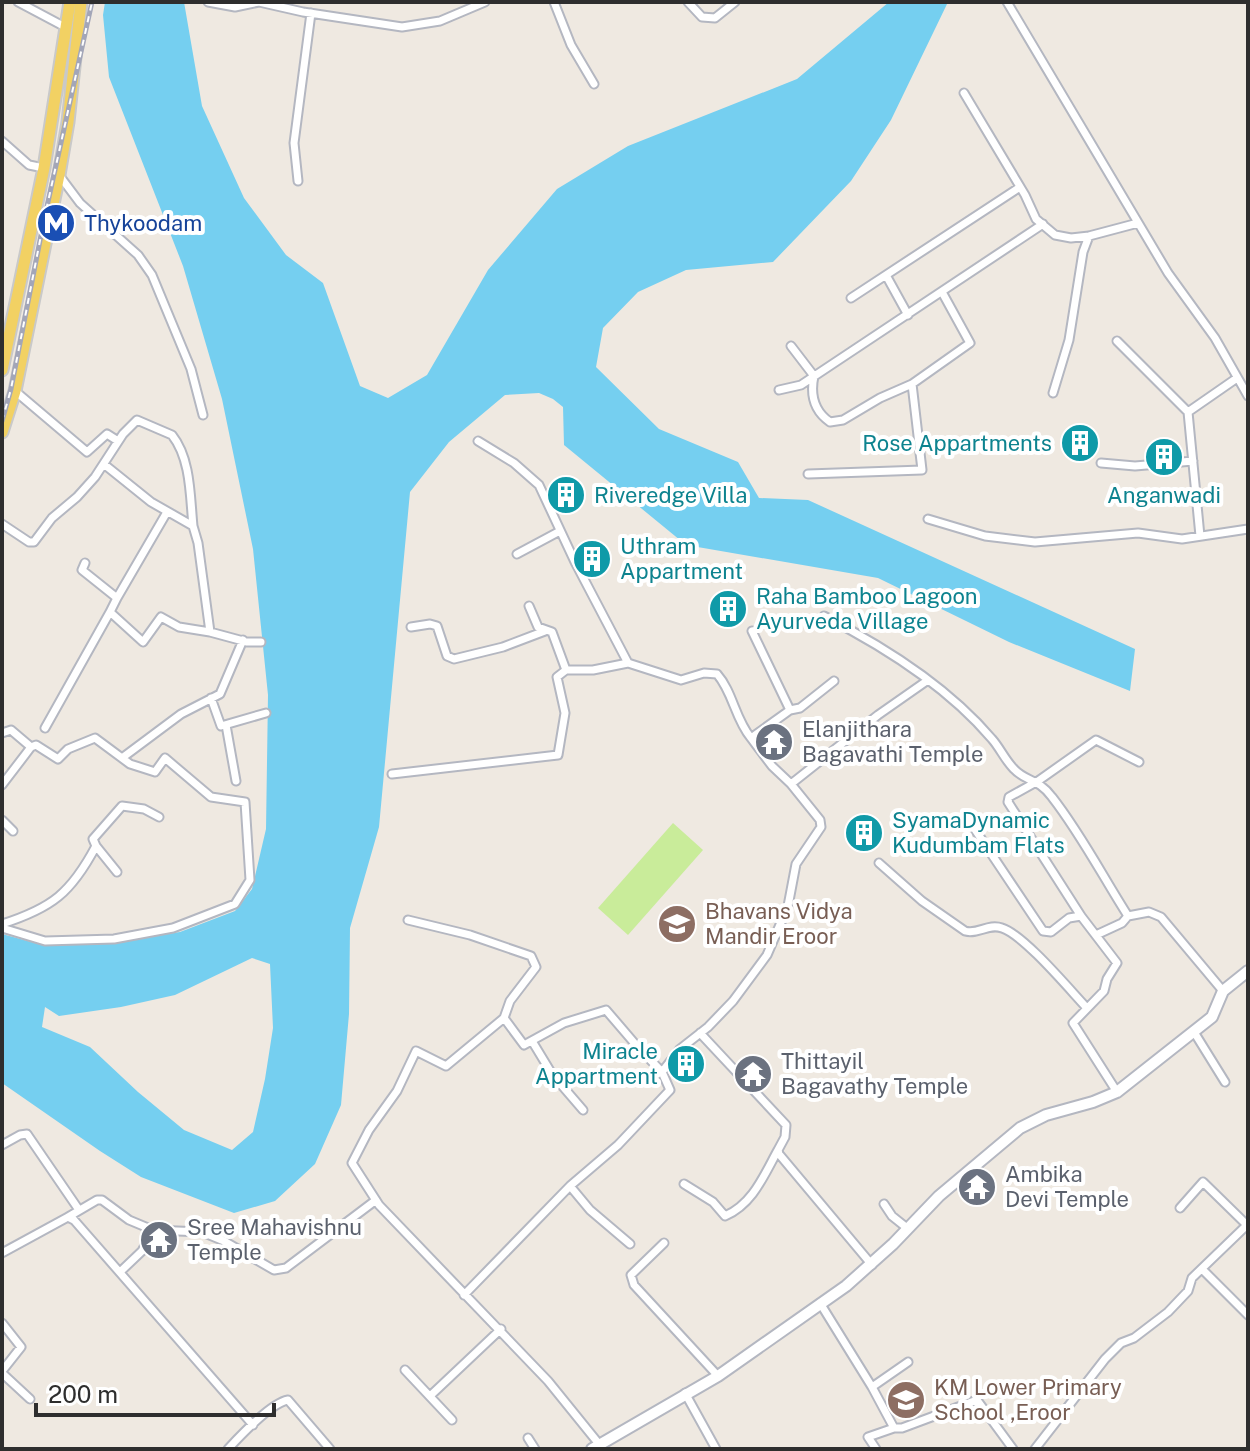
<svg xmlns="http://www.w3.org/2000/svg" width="1250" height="1451" font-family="'Public Sans',sans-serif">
<rect width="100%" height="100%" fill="#efe9e1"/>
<path fill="#c9ec9a" d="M673,823L703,850L628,935L598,908Z"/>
<path fill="#75cff0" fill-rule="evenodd" d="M105,2H184L202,106L244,198L286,255L323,283L360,386L388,398L427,375L488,270L557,189L628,146L797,79L889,2H948L891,120L851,181L773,262L686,270L638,292L603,328L596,367L659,429L738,462L759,498L808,500L1135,649L1130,691L1009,642L878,578L686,545L564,445L563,407L553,399L539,393L505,395L449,442L410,492L379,827L350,928L349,1014L341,1105L315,1164L275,1201L234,1213L141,1177L100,1151L2,1083V934L43,945L94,944L180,932L235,911L252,889L266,829L268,695L253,549L222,399L183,266L109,77L103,15ZM252,958L270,964L273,1028L265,1079L253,1132L232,1150L184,1130L138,1092L90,1047L42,1027L45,1007L59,1016L121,1007L175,995Z"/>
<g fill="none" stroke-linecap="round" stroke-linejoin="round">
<g stroke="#b4b7c1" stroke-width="11">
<path id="street" d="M18,2L67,28
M208,2L235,7L259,2
M259,2L303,12L402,27L440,21L485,2
M554,2L571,45L594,84
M688,2L702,17L715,18L735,2
M1007,2L1168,273L1215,338L1248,396
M964,93L1025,195L1036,219L1055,235L1071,238L1089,236L1138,223
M2,141L29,165L44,168
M59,175L80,203L138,255L152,275L191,369L203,415
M298,181L294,143L311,13
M887,277L908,315
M851,298L1020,187
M1117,341L1188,412L1200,536
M791,346L814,376C810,395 814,411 830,422L843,420L880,398L912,384
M779,390L801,385L1043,224
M15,391L87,452L107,434L118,441
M1053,393L1069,340L1083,252L1089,236
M1188,412L1237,378
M478,441L514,463L539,485L575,562L628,663L681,680L704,673L717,674C733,692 735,719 751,738
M1101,463L1135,466L1193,461
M808,474L922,470L912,384L970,343L942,292
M928,519L985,536L1035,542L1138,533L1182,539L1248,529
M2,524L29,542H34L52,518L77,497L95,477L123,434L137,420L172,435C191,459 190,496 193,526L151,502L105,465
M193,526L198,543L210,632L247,642H261
M517,554L560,531
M85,563L82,570L117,598L110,612L143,642L161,617L179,627L210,632
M117,598L167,512
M529,606L538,627L552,632L566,670H593L628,663
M824,616C885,647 947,686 992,739C1000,748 1005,760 1014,769C1026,782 1038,778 1052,797C1081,834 1103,877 1128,916L1149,912L1161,917L1223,991
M411,627L430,624L437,626L447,656L454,659L503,647L545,631
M752,631L790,710L751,738L772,766L791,784
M211,698L221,726L266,713
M790,710L800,708L834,681
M226,725L236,781
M45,728L110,612
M2,733L11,730L31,747L36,745L58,759L68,749L95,738L130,764L155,772L165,758L211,797L245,802L250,880L235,904L173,928L114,939L45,941L2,928
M122,758L181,714L220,694L243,640
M392,774L558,755L565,713L557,677L566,670
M2,785L31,747
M2,820L13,831
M972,825L1043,931L1051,932L1069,918L1081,916
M96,846L93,839L122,806L144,809L159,817
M879,863L922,901L965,931C978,935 988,923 1002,928C1024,935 1069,989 1086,1007
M408,920L470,935L531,956L536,967L510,1001L504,1018
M2,924C52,908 71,893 96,846L117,872
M1096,935L1122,923L1128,916
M1194,1032L1225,1082
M700,1033L786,1125L785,1137L778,1150L779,1154L872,1265
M532,1041L552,1074L583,1110
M1117,1092L1073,1023L1104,991L1107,979L1117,963L1081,916L1008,802L1009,797L1038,781L1096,740L1139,762
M2,1145L20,1135L27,1134L79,1210
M684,1184L713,1202L725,1216C753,1204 764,1175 778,1150
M884,1204L892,1216L907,1228
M1180,1208L1203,1182L1247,1225
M68,1217L97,1200H102L129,1220L153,1230L202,1232L224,1241L274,1270L286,1268L376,1200
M664,1243L631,1275L634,1285L718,1376
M630,1244L590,1210L570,1186L618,1145L670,1090L662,1072
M2,1253L68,1217L74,1220L253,1425
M1202,1269L1248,1315
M121,1271L142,1251L153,1230
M464,1295L570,1186
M820,1303L872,1387
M2,1323L21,1347L2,1371
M908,1362L872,1387L894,1428H902L977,1400L1013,1449
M405,1370L452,1420
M2,1373L30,1399
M685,1393L716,1449
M430,1396L501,1329
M528,1438L535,1449
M599,1444L548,1381L379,1205L352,1163L369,1130L397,1091L416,1051L446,1066L504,1018L524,1045L564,1023L606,1010L636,1045L662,1072L680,1049L708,1027L733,1001L767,955L788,906L796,864L821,827L820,820L791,784L878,715L928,680
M228,1449C240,1436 271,1403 288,1400L330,1449
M876,1449L868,1437L894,1428
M1035,1449L1105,1359L1121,1343L1134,1338L1168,1312L1188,1291L1192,1278L1248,1224"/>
</g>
<g stroke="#b4b7c1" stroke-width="14">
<path id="secondary" d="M592,1449L718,1376L846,1286L893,1244L939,1196L1020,1128L1046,1115L1093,1102L1117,1092L1212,1017L1223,991L1248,971"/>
</g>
<g stroke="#c9c9c9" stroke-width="15">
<path id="primary" d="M2,370L44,168L70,2
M2,432L15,391L59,175L68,122L81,2"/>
</g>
<use href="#street" stroke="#fff" stroke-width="7"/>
<use href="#secondary" stroke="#fff" stroke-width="10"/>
<use href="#primary" stroke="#f2d163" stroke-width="11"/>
<g stroke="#a3a6b8" stroke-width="5">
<path id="rail" d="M2,421L11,389L44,220L92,2"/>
</g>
<use href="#rail" stroke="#fff" stroke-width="2" stroke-dasharray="6" stroke-linecap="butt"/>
</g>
<defs>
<g id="metro-disc" transform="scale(2)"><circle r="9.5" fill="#1a4fb4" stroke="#fff"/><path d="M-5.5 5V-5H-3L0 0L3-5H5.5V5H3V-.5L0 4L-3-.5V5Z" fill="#fff"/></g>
<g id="building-disc" transform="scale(2)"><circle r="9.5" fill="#0f9aa8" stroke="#fff"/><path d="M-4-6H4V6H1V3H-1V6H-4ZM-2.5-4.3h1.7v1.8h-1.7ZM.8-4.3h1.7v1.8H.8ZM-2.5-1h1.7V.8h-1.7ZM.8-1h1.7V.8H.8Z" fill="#fff"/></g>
<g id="temple-disc" transform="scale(2)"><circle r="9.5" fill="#6b7280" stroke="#fff"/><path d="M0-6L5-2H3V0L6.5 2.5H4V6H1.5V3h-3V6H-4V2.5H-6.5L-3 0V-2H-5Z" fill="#fff"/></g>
<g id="school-disc" transform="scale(2)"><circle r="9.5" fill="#8d6e63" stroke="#fff"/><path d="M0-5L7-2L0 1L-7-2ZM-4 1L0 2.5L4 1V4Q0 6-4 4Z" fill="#fff"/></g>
</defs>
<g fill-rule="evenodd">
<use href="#metro-disc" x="56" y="223"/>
<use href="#building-disc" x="1080" y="443"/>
<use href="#building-disc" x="1164" y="457"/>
<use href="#building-disc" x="566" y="495"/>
<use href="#building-disc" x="592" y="559"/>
<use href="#building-disc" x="728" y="609"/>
<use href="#temple-disc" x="774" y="742"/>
<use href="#building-disc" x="864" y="833"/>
<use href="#school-disc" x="677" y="924"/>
<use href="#building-disc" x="686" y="1064"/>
<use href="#temple-disc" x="753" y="1074"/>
<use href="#temple-disc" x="977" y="1187"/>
<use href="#temple-disc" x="159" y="1240"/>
<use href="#school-disc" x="906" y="1400"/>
</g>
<g text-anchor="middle" stroke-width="8" stroke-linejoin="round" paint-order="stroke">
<g font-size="22" fill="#164399" stroke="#fff" text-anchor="start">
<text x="84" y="231">Thykoodam</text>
</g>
<g font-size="22" fill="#0d838f" stroke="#fff" text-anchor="start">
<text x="1052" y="451" text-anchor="end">Rose Appartments</text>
<text x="594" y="503">Riveredge Villa</text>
<text x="1164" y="503" text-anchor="middle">Anganwadi</text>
<text x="620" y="554">Uthram<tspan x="620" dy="25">Appartment</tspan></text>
<text x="756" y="604">Raha Bamboo Lagoon<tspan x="756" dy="25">Ayurveda Village</tspan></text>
<text x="892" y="828">SyamaDynamic<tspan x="892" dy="25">Kudumbam Flats</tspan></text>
<text x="658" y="1059" text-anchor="end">Miracle<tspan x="658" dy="25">Appartment</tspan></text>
</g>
<g font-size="22" fill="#5b616d" stroke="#fff" text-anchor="start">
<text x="802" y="737">Elanjithara<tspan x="802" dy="25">Bagavathi Temple</tspan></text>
<text x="781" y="1069">Thittayil<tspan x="781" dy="25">Bagavathy Temple</tspan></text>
<text x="1005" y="1182">Ambika<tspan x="1005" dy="25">Devi Temple</tspan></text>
<text x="187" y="1235">Sree Mahavishnu<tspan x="187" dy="25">Temple</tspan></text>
</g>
<g font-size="22" fill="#785e54" stroke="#fff" text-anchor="start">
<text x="705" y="919">Bhavans Vidya<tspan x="705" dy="25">Mandir Eroor</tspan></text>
<text x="934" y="1395">KM Lower Primary<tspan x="934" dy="25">School ,Eroor</tspan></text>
</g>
</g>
<rect width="1250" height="1451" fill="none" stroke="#2e2e2e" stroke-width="8"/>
<path d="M36 1403v12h238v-12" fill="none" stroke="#2e2e2e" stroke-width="4"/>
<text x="48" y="1403" font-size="24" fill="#2e2e2e" stroke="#ffffff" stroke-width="6" paint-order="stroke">200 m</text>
</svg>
